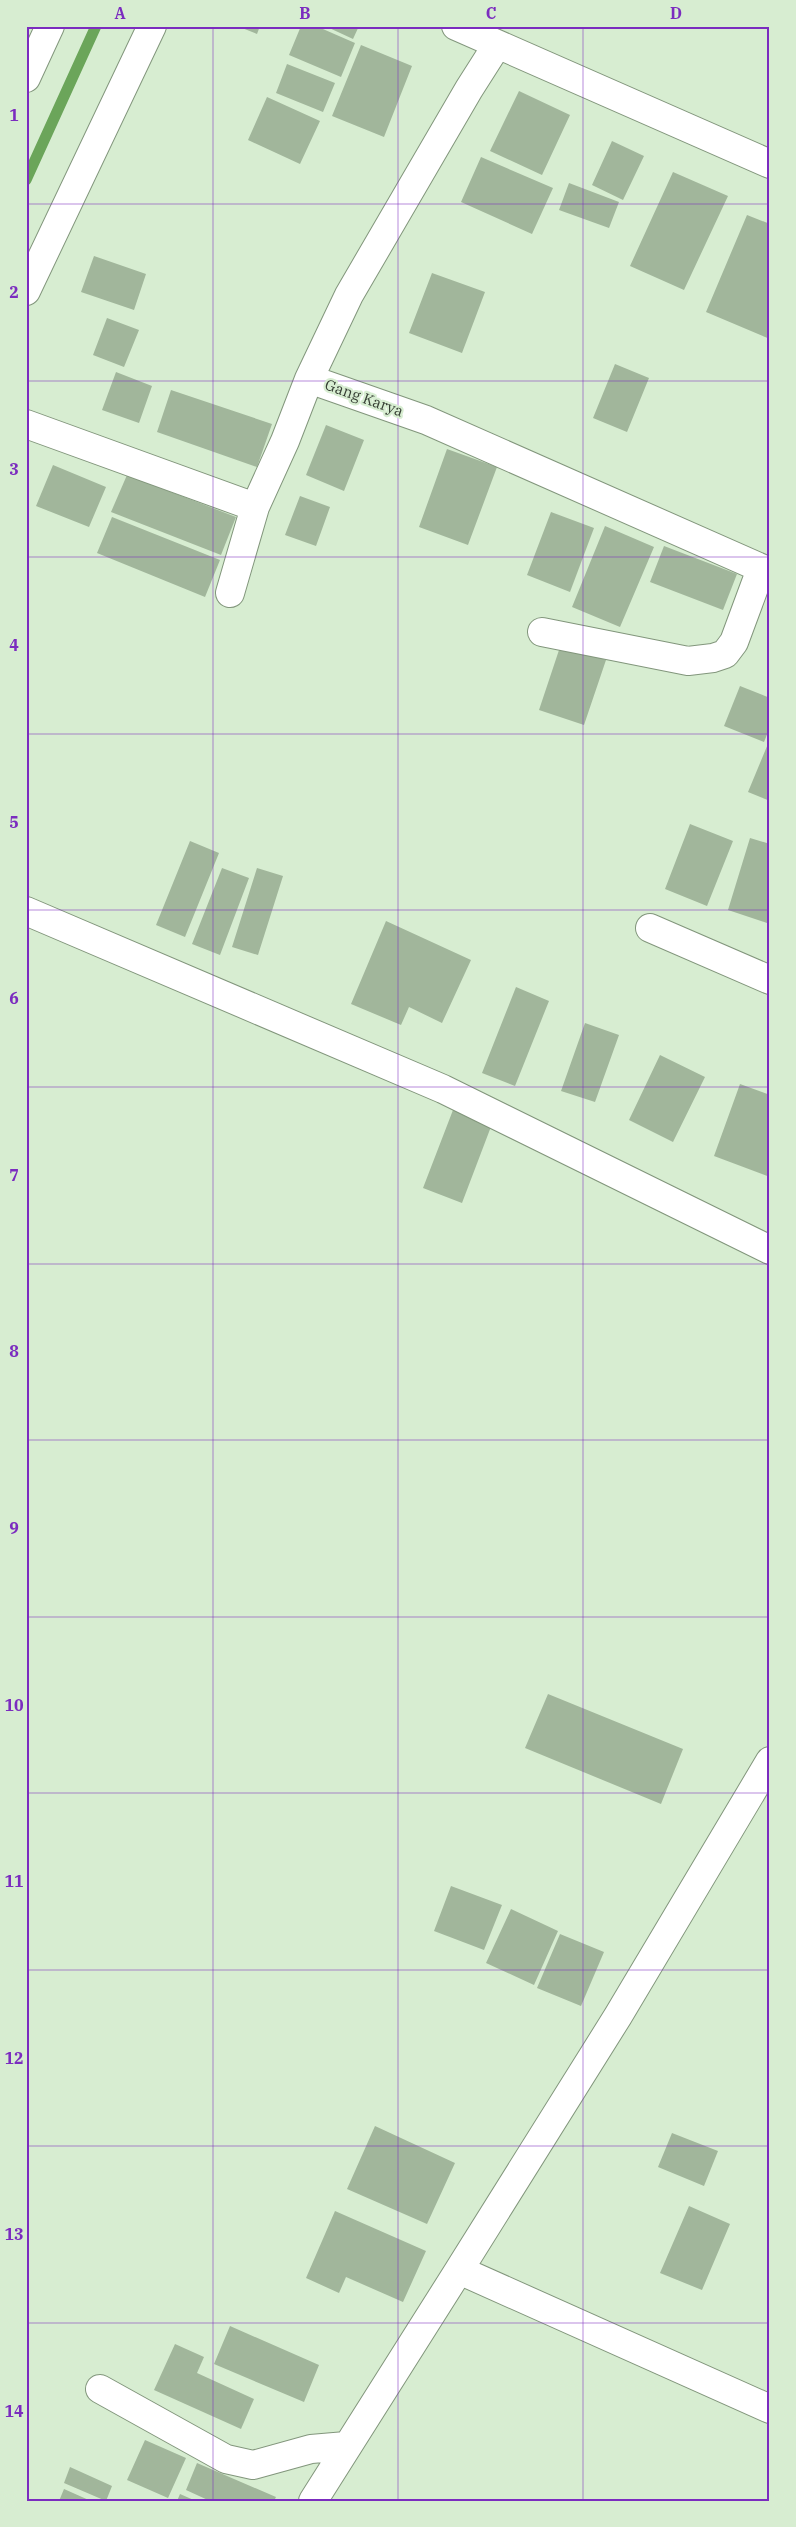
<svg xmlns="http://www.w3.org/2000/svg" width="796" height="2527" font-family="'IBM Plex Serif',serif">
<rect width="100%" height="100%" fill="#d7edd1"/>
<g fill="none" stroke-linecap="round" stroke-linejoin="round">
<path stroke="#6ba55a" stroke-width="11" d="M26,180L96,26"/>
</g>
<path fill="#a1b69b" d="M237,26H260L257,34Z
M301,26H316L355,43L341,77L289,55Z
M325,26H359L353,39Z
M361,45L412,66L384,137L332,116Z
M287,64L335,83L323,112L276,93Z
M519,91L570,115L542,175L490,151Z
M267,97L320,121L300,164L248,140Z
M612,141L644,156L623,200L592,185Z
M481,157L553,188L532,234L461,202Z
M673,172L728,196L684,290L630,266Z
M569,183L619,202L609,228L559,210Z
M747,215L770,224V339L706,312Z
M94,256L146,274L134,310L81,292Z
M432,273L485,292L462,353L409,333Z
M107,318L139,330L124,367L93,355Z
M615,364L649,378L627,432L593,418Z
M116,372L152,386L139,423L102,410Z
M171,390L272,424L257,467L157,432Z
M326,425L364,440L344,491L306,475Z
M447,449L497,467L468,545L419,527Z
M53,465L106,487L89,527L36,506Z
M127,475L236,517L221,555L111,512Z
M300,496L330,507L316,546L285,535Z
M551,512L594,528L570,592L527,575Z
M112,517L220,560L205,597L97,553Z
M605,526L654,547L620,627L572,607Z
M664,546L737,574L723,610L650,582Z
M561,644L606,660L584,725L539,710Z
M740,686L770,698V727L764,742L724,726Z
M770,739V801L748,792Z
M690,824L733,841L707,906L665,889Z
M750,838L770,844V915L767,923L728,910Z
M190,841L219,853L185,937L156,925Z
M222,868L249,878L220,955L192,944Z
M257,868L283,876L258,955L232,947Z
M386,921L471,960L442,1023L409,1007L401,1025L351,1004Z
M516,987L549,1001L515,1086L482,1073Z
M585,1023L619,1035L595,1102L561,1091Z
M660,1055L705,1077L673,1142L629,1120Z
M740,1084L770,1095V1177L714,1156Z
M453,1110L492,1124L462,1203L423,1188Z
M548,1694L683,1749L661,1804L525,1748Z
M451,1886L502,1905L484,1950L434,1931Z
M511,1909L558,1931L534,1985L486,1963Z
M560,1934L604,1952L581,2006L537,1988Z
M375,2126L455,2163L427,2224L347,2189Z
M672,2133L718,2151L704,2186L658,2167Z
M689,2206L730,2224L702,2290L660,2273Z
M335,2211L426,2251L403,2302L346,2277L339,2293L306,2278Z
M230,2326L319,2365L304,2402L214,2364Z
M175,2344L204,2357L197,2373L254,2399L241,2429L154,2390Z
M145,2440L186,2458L168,2498L127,2480Z
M197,2463L276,2497L274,2501H210L186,2490Z
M70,2467L112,2486L106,2501L64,2483Z
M64,2489L91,2501H59Z
M180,2494L196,2501H177Z"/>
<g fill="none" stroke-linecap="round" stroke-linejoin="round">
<g stroke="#82967c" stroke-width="30">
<path id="minor" d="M456,26L770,164
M26,78L50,26
M26,291L152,26
M309,379L426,420L770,572
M26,424L255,507
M230,593L255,507L285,441L309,379L349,295L469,89L497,45
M542,632L688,661L713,658L725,654L734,642L761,569
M26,911L443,1089L770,1250
M650,928L770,980
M459,2270L618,2016L770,1761
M100,2389L226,2459L253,2465L311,2449L346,2446
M313,2501L459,2270L770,2409"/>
</g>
<use href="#minor" stroke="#fff" stroke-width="28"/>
</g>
<path fill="none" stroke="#7b2cbf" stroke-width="1" stroke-opacity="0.55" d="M213,26V2501M398,26V2501M583,26V2501M26,204H770M26,381H770M26,557H770M26,734H770M26,910H770M26,1087H770M26,1264H770M26,1440H770M26,1617H770M26,1793H770M26,1970H770M26,2146H770M26,2323H770"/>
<g text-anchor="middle" stroke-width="4.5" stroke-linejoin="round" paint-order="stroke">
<g font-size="15" fill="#353e33" stroke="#d7edd1">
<text transform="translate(364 398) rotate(20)" y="5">Gang Karya</text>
</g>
</g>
<rect width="796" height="2527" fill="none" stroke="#d7edd1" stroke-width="55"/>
<rect x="28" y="28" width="740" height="2472" fill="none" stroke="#7b2cbf" stroke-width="2"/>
<g font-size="16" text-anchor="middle" font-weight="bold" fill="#7b2cbf">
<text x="120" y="19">A</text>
<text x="305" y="19">B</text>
<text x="491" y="19">C</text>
<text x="676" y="19">D</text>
<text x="14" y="121">1</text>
<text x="14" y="298">2</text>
<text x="14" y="475">3</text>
<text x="14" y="651">4</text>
<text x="14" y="828">5</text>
<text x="14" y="1004">6</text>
<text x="14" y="1181">7</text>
<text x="14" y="1357">8</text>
<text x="14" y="1534">9</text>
<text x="14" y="1711">10</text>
<text x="14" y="1887">11</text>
<text x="14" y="2064">12</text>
<text x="14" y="2240">13</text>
<text x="14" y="2417">14</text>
</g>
</svg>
